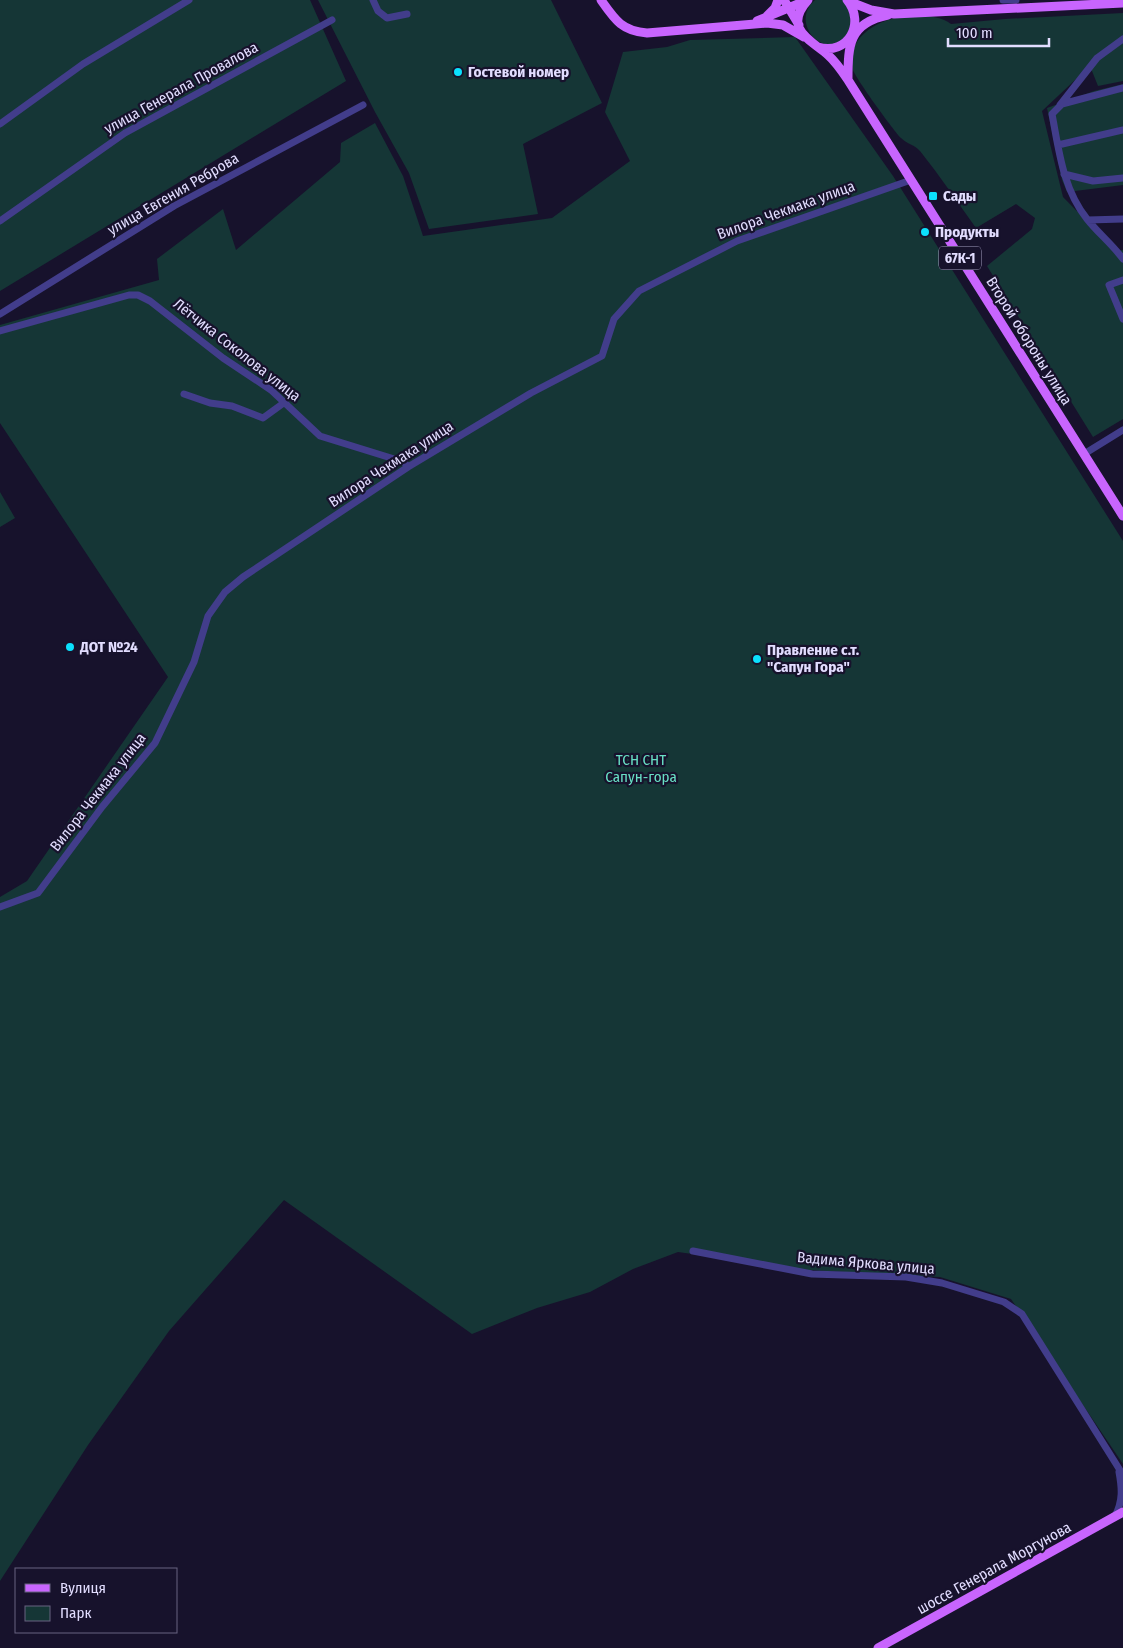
<svg xmlns="http://www.w3.org/2000/svg" width="1123" height="1648" font-family="'Fira Sans Condensed',sans-serif">
<rect width="100%" height="100%" fill="#17122c"/>
<path fill="#153636" d="M0,0H310L346,81L0,291Z
M318,0H551L602,103L523,144L538,214L429,229L409,173L375,112Z
M815,0H844L849,5L852,29C849,32 845,38 841,41C818,56 791,20 815,0Z
M1123,13V81L1098,86L1090,66L1042,111L1063,197L1116,251L1123,250V419L1093,437L987,266L1032,229L1035,218L1016,204L976,228C958,203 940,176 920,151C915,145 907,144 901,138C894,131 856,79 853,70C841,21 921,3 951,24L1005,19Z
M795,37L893,176L1123,541V1464L1011,1299L940,1277L808,1270L678,1252L633,1269L590,1292L537,1308L472,1334L284,1200L169,1331L88,1445L0,1581V897L27,881L168,677L0,423V325L159,280L157,259L223,209L236,250L340,162L341,143L375,123L403,176L423,236L552,218L630,161L605,112L623,52L667,47L690,40Z
M1123,84V185L1067,192L1062,180L1047,108L1094,91Z
M0,492L15,518L0,527Z"/>
<g fill="none" stroke-linecap="round" stroke-linejoin="round">
<path stroke="#423d8b" stroke-width="7" d="M373,0L378,11L387,18L407,14
M1003,0H1016
M1123,88L1062,104L1052,114C1059,151 1063,189 1087,219C1098,233 1112,244 1123,259
M1060,105L1097,58L1123,39
M0,124L83,64L189,0
M1058,145L1123,130
M1064,174L1093,181L1123,178
M1088,220L1123,219
M0,221L125,133L332,20
M1123,280L1109,285L1123,319
M0,314L174,206L363,105
M0,331L129,295H138L150,301L223,358L271,390L320,436L404,462L408,467
M184,394L210,403L232,406L263,418L285,402
M1084,454L1123,430
M0,907L38,893L102,807L155,743L194,662L208,616L225,592L243,577L408,467L531,393L602,356L614,319L639,291L737,241L911,180
M693,1251L812,1274L906,1277L942,1283L1004,1302L1022,1314L1123,1475
M1115,1516C1123,1501 1122,1488 1119,1472"/>
<path stroke="#c865fe" stroke-width="9" d="M601,0C615,20 622,31 647,33L767,23L783,25L804,37
M784,0L799,25
M808,0C783,28 809,39 828,55C836,62 842,71 848,80L1123,516
M848,1L871,10L894,14L1123,3
M767,16L775,8L778,0
M757,21L805,1
M818,47C848,56 866,23 847,0
M848,79C848,45 849,23 888,15
M878,1648L1123,1512"/>
</g>
<g fill="#0be0fd" stroke="#17122c" stroke-width="2">
<circle cx="458" cy="72" r="5"/>
<rect x="928" y="191" width="10" height="10" rx="2.5"/>
<circle cx="925" cy="232" r="5"/>
<circle cx="70" cy="647" r="5"/>
<circle cx="757" cy="659" r="5"/>
</g>
<g text-anchor="middle" stroke-width="4.5" stroke-linejoin="round" paint-order="stroke">
<rect fill="#17122c" stroke="#a5a0c0" stroke-width="1" x="939" y="246.5" width="42" height="23" rx="4"/>
<g font-size="14" font-weight="bold" fill="#e2ddff">
<text x="960" y="263">67К-1</text>
</g>
<g font-size="15" font-weight="bold" fill="#e2ddff" stroke="#17122c" text-anchor="start">
<text x="468" y="77">Гостевой номер</text>
<text x="943" y="201">Сады</text>
<text x="935" y="237">Продукты</text>
<text x="80" y="652">ДОТ №24</text>
<text x="767" y="655">Правление с.т.<tspan x="767" dy="17">"Сапун Гора"</tspan></text>
</g>
<g font-size="15" fill="#e2ddff" stroke="#17122c">
<text transform="translate(181 88) rotate(-29)" y="5">улица Генерала Провалова</text>
<text transform="translate(173 194) rotate(-30)" y="5">улица Евгения Реброва</text>
<text transform="translate(786 210) rotate(-20)" y="5">Вилора Чекмака улица</text>
<text transform="translate(1029 341) rotate(58)" y="5">Второй обороны улица</text>
<text transform="translate(237 350) rotate(38)" y="5">Лётчика Соколова улица</text>
<text transform="translate(391 464) rotate(-33)" y="5">Вилора Чекмака улица</text>
<text transform="translate(98 792) rotate(-52)" y="5">Вилора Чекмака улица</text>
<text transform="translate(866 1263) rotate(5)" y="5">Вадима Яркова улица</text>
<text transform="translate(994 1568) rotate(-29)" y="5">шоссе Генерала Моргунова</text>
</g>
<g font-size="15" fill="#68e0c5" stroke="#17122c">
<text x="641" y="765">ТСН СНТ<tspan x="641" dy="17">Сапун-гора</tspan></text>
</g>
</g>
<rect x="15" y="1568" width="162" height="65" fill="#17122c" stroke="#686380"/>
<rect x="25" y="1584" width="25" height="8" fill="#c865fe" stroke="#686380"/>
<text x="60" y="1593" font-size="15" fill="#e2ddff">Вулиця</text>
<rect x="25" y="1606" width="25" height="15" fill="#153636" stroke="#686380"/>
<text x="60" y="1618" font-size="15" fill="#e2ddff">Парк</text>
<path d="M948 38v8h101v-8" fill="none" stroke="#e2ddff" stroke-width="2.5"/>
<text x="956" y="38" font-size="15" fill="#e2ddff" stroke="#17122c" stroke-width="4" paint-order="stroke">100 m</text>
</svg>
